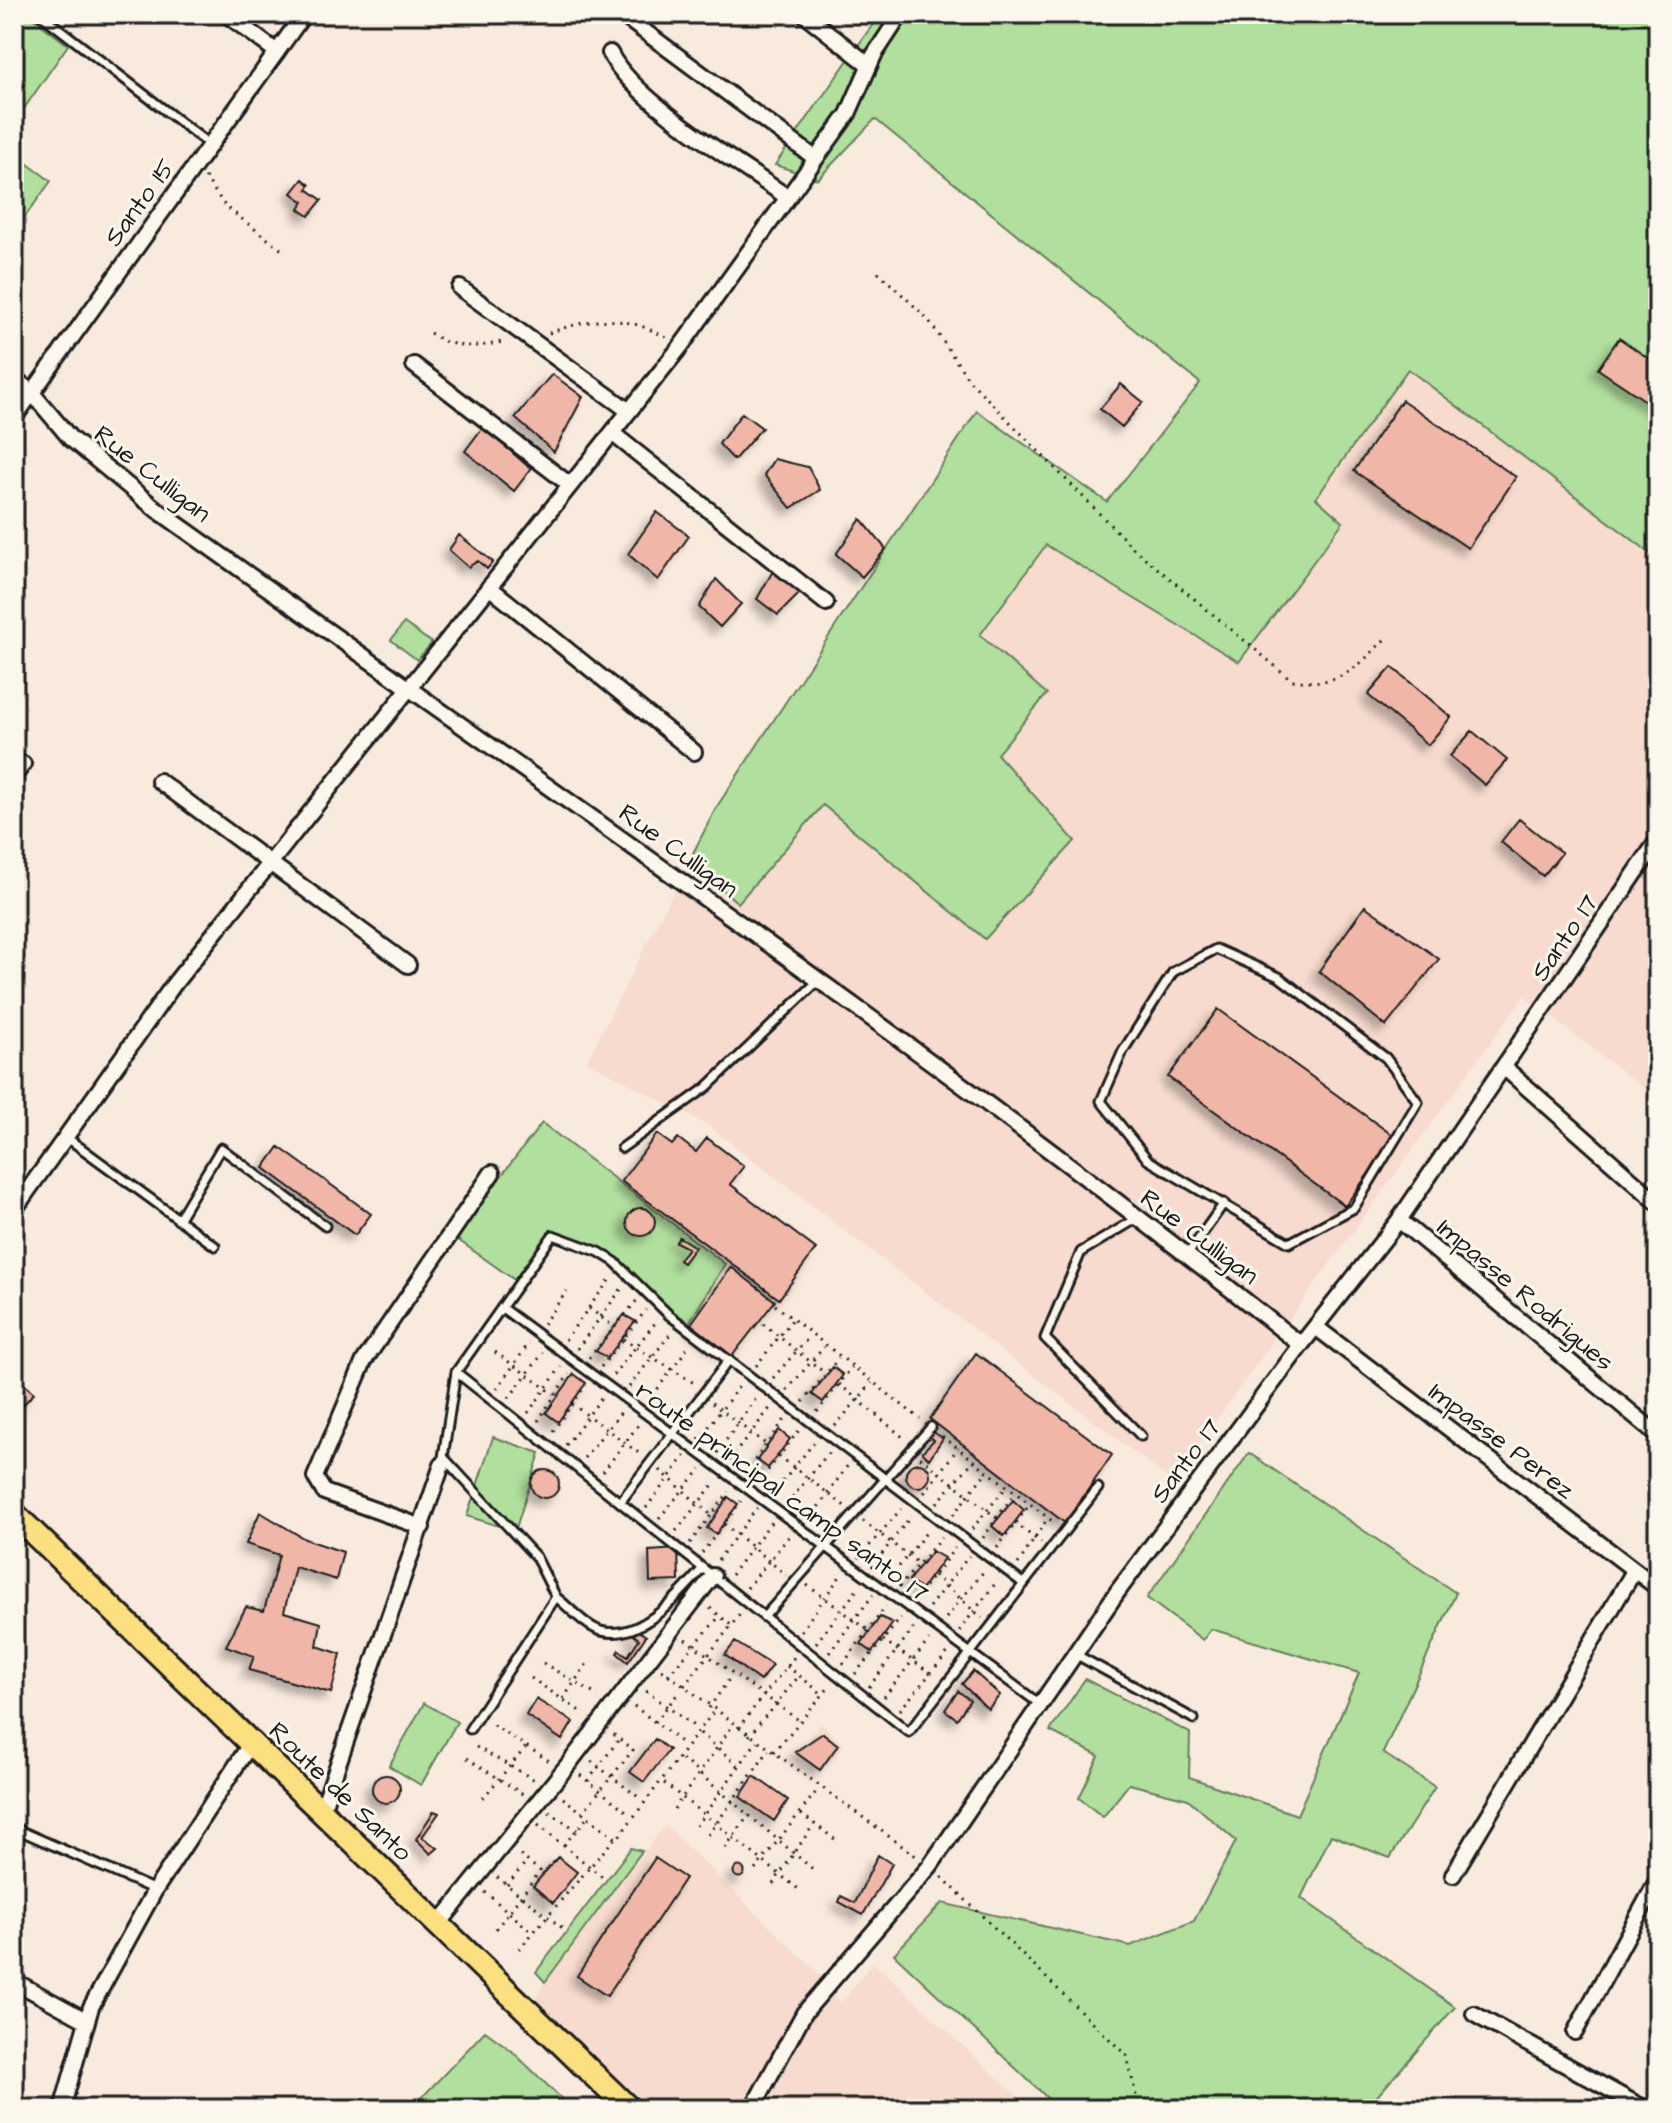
<svg xmlns="http://www.w3.org/2000/svg" width="1672" height="2123" font-family="'Architects Daughter',sans-serif">
<defs>
<filter id="shadow"><feDropShadow dx="-7" dy="7" stdDeviation="4" flood-color="#0004"/></filter>
</defs>
<rect width="100%" height="100%" fill="#f9eade"/>
<filter id="ink" filterUnits="userSpaceOnUse"><feTurbulence type="fractalNoise" baseFrequency=".0125" numOctaves="2"/><feDisplacementMap in="SourceGraphic" scale="16" xChannelSelector="R" yChannelSelector="G"/><feConvolveMatrix kernelMatrix="1 2 1 2 8 2 1 2 1" color-interpolation-filters="sRGB"/></filter>
<g filter="url(#ink)">
<path fill="#f6dbce" d="M1408,369L1658,559V1099L1524,996L1172,1481L707,1125L587,1061L689,861L739,902L822,805L986,938L997,754L1047,694L979,635L1046,545L1239,661L1343,521L1315,498Z
M822,1724L844,1746L831,1760L809,1738Z
M665,1825L826,1981L841,2003L873,1962L1031,2109H641L534,2004L544,1984Z"/>
<path fill="#b1df9d" stroke="#667e5c" stroke-width="2" d="M14,14H27L68,45L14,123Z
M880,14H1658V559L1408,369L1316,498L1343,522L1239,662L1046,545L980,635L1047,694L997,754L1075,841L985,939L823,805L738,903L689,861L716,808L977,411L1107,502L1200,383L875,119L818,179L775,165Z
M14,154L51,181L14,232Z
M404,623L432,643L417,660L391,640Z
M542,1123L725,1264L689,1323L674,1314L601,1250L552,1231L516,1281L454,1237Z
M493,1437L540,1453L515,1531L467,1516Z
M1249,1453L1456,1593L1383,1753L1435,1787L1390,1858L1331,1835L1301,1898L1455,2007L1366,2109H1059L894,1954L942,1903L1130,1946L1194,1921L1236,1841L1188,1799L1129,1784L1103,1817L1079,1798L1099,1756L1050,1731L1085,1679L1190,1733L1189,1777L1297,1815L1359,1673L1211,1629L1203,1640L1147,1598Z
M424,1703L457,1722L421,1785L389,1766Z
M631,1848L642,1851L545,1982L536,1972Z
M485,2031L511,2050L572,2109H411Z"/>
<path fill="#f0b7a8" stroke="#1c1c1c" stroke-width="2" filter="url(#shadow)" d="M303,179L310,185L307,189L322,200L309,216L299,209L304,202L292,193Z
M1619,338L1658,365V409L1598,369Z
M552,374L583,397L554,452L515,418Z
M1121,384L1143,402L1122,427L1100,409Z
M1402,400L1516,477L1468,548L1354,471Z
M742,413L762,428L734,460L719,444Z
M483,427L531,469L514,491L465,451Z
M774,459L808,467L820,490L791,508L764,475Z
M657,512L689,536L658,580L628,554Z
M861,519L886,549L862,577L836,554Z
M459,535L493,562L487,569L478,561L468,567L449,550Z
M774,569L800,593L778,615L757,599Z
M716,579L741,604L720,627L699,607Z
M1392,667L1451,717L1428,745L1368,695Z
M1472,731L1507,760L1485,785L1450,756Z
M1519,819L1562,853L1543,876L1501,842Z
M1365,906L1439,959L1386,1026L1319,971Z
M1218,1009L1395,1137L1345,1206L1168,1077Z
M657,1134L672,1145L678,1138L696,1152L707,1138L744,1166L730,1184L816,1249L779,1299L621,1181Z
M279,1147L371,1214L355,1235L264,1168Z
M627 1222a14 14 0 1 1 28 0a14 14 0 1 1-28 0Z
M679,1237L695,1247L683,1263L679,1260L688,1248L676,1242Z
M731,1267L775,1301L732,1356L691,1324Z
M624,1315L635,1321L607,1358L596,1351Z
M976,1353L1112,1455L1065,1523L930,1419Z
M833,1367L843,1375L823,1402L812,1394Z
M574,1374L586,1383L558,1422L546,1413Z
M14,1375L34,1393L14,1415Z
M779,1430L790,1439L768,1468L757,1460Z
M931,1431L943,1438L929,1459L922,1452L934,1440L928,1436Z
M906 1475a12 12 0 1 1 24 0a12 12 0 1 1-24 0Z
M531 1484a14 14 0 1 1 28 0a14 14 0 1 1-28 0Z
M728,1497L738,1504L716,1534L707,1528Z
M1013,1500L1024,1510L1004,1536L992,1526Z
M260,1512L305,1539L343,1552L336,1580L295,1567L284,1612L321,1623L317,1646L341,1654L331,1693L249,1670L254,1656L226,1646L246,1607L264,1611L279,1555L246,1544Z
M678,1549L679,1581L650,1582L649,1551Z
M932,1551L944,1558L921,1590L909,1580Z
M880,1617L893,1623L872,1652L861,1644Z
M635,1628L646,1636L628,1662L617,1653L619,1650L628,1656L639,1639L632,1634Z
M735,1642L772,1665L760,1681L725,1655Z
M973,1671L1000,1695L988,1709L962,1684Z
M958,1691L970,1700L957,1719L945,1710Z
M536,1699L573,1722L562,1740L526,1715Z
M823,1733L838,1745L820,1770L795,1752Z
M655,1739L669,1750L644,1782L630,1772Z
M372 1789a14 14 0 1 1 28 0a14 14 0 1 1-28 0Z
M754,1776L788,1800L774,1821L740,1797Z
M434,1811L439,1813L422,1837L438,1848L431,1854L416,1839Z
M878,1855L892,1864L863,1915L839,1902L841,1896L855,1903Z
M558,1857L577,1872L553,1903L533,1886Z
M655,1858L685,1878L607,1996L577,1976Z
M733.5 1872a5.5 5.5 0 1 1 11 0a5.5 5.5 0 1 1-11 0Z"/>
<g fill="none" stroke-linecap="round" stroke-linejoin="round">
<g stroke="#1c1c1c" stroke-width="13">
<path id="service" d="M40,14L210,145
M1216,949L1279,977L1386,1058L1418,1102L1354,1208L1289,1243L1148,1160L1101,1101L1123,1051L1173,972Z
M66,1137L215,1246
M622,1148L707,1087L819,980
M1136,1219L1081,1252L1045,1338L1141,1436
M178,1220L221,1148L325,1226
M1188,1254L1224,1203
M502,1308L1041,1705
M456,1372L909,1732L1098,1488
M445,1459L536,1557L556,1597L470,1729
M442,1464L456,1372L553,1235L599,1252L615,1262L669,1315L1024,1584
M621,1501L729,1360
M556,1597C569,1607 585,1626 601,1631C641,1642 680,1594 703,1568
M764,1617L931,1427
M1075,1654L1194,1719
M14,1828L155,1890"/>
</g>
<g stroke="#1c1c1c" stroke-width="20">
<path id="minor" d="M226,14L277,52
M621,14L815,158
M804,14L869,65
M610,53C633,101 742,165 787,197
M460,288L629,411
M414,365L570,485
M14,378L32,393L70,438L156,509C540,783 932,1050 1301,1345
M14,418L304,14
M612,433L826,603
M489,587L694,752
M14,776L23,764
M159,781L408,965
M1506,1069L1658,1203
M14,1210L174,984L681,346L848,114L874,55L901,14
M1399,1220L1658,1435
M1317,1328L1658,1588
M422,1527L324,1492L315,1477L364,1361L492,1173
M322,1810L442,1465
M1453,1875L1634,1571
M438,1925L567,1766L713,1576
M14,1981L87,2021
M1474,2014L1645,2109
M1575,2032L1658,1879
M62,2109L91,2007L155,1890L251,1743
M752,2109L804,2013L930,1866L1118,1591L1301,1345L1399,1220L1658,840"/>
</g>
<g stroke="#1c1c1c" stroke-width="28">
<path id="primary" d="M14,1514L629,2109"/>
</g>
<path stroke="#1c1c1c" stroke-width="3" stroke-dasharray="2 6" stroke-linecap="butt" d="M205,177L225,206L282,250
M878,272L928,319L969,380L1133,548L1292,680C1339,687 1354,671 1385,639
M430,333C455,350 477,348 506,341
M549,333C593,317 625,314 667,338
M775,1305L920,1419
M589,1308L614,1327
M543,1324L567,1291
M763,1324L826,1374
M623,1339L694,1383
M565,1340L610,1279
M577,1349L622,1288
M495,1352L554,1394
M589,1358L638,1299
M756,1366L792,1320
M601,1367L646,1310
M613,1375L656,1322
M773,1378L810,1336
M839,1384L904,1438
M629,1387L671,1333
M497,1389L529,1343
M787,1390L824,1347
M509,1398L543,1353
M648,1402L689,1346
M803,1402L839,1358
M712,1403L767,1445
M572,1404L640,1454
M817,1412L852,1367
M528,1413L561,1367
M538,1421L569,1374
M835,1426L872,1383
M553,1431L586,1385
M942,1436L1056,1524
M699,1440L740,1385
M566,1445L602,1397
M717,1453L757,1397
M779,1456L846,1507
M920,1457L997,1518
M584,1458L622,1411
M729,1461L771,1407
M660,1470L711,1515
M603,1472L639,1424
M745,1473L786,1418
M758,1483L800,1429
M924,1493L958,1448
M773,1494L816,1440
M937,1503L974,1460
M787,1504L830,1451
M646,1508L685,1456
M953,1515L987,1471
M659,1518L701,1469
M809,1520L848,1465
M863,1521L919,1564
M1015,1523L1041,1543
M724,1524L786,1575
M972,1529L1007,1486
M676,1531L716,1481
M983,1538L1015,1492
M690,1543L729,1492
M997,1548L1030,1504
M702,1553L741,1501
M859,1558L901,1509
M718,1560L757,1508
M1018,1564L1048,1518
M872,1567L911,1516
M731,1575L772,1521
M934,1575L982,1618
M889,1579L929,1529
M807,1585L868,1630
M899,1587L941,1538
M747,1588L790,1535
M915,1599L955,1548
M929,1607L969,1556
M710,1608L731,1625
M946,1618L984,1571
M801,1631L841,1575
M959,1631L998,1580
M685,1639L800,1721
M883,1640L932,1674
M816,1643L860,1586
M829,1653L873,1595
M543,1663L598,1696
M843,1664L886,1606
M787,1666L821,1693
M662,1670L917,1857
M855,1674L901,1618
M668,1675L720,1616
M531,1678L584,1714
M684,1686L741,1613
M869,1687L915,1626
M646,1691L695,1727
M884,1697L929,1640
M563,1699L588,1662
M634,1706L682,1743
M709,1708L732,1675
M900,1710L949,1651
M655,1722L680,1691
M493,1725L551,1762
M738,1728L795,1656
M700,1733L739,1766
M749,1736L799,1676
M476,1747L535,1780
M774,1752L831,1685
M467,1758L524,1795
M682,1759L815,1871
M591,1761L641,1799
M580,1775L630,1814
M588,1781L619,1739
M664,1783L802,1892
M483,1798L526,1747
M563,1798L617,1839L714,1711
M674,1809L733,1725
M549,1812L577,1830
M582,1813L633,1750L612,1733
M801,1814L836,1840
M538,1825L605,1879
M696,1826L757,1741
M708,1835L769,1750
M564,1845L586,1819
M725,1848L749,1815
M755,1870L816,1792
M497,1877L565,1930
M942,1877L1127,2056L1139,2109
M773,1884L814,1824
M507,1885L527,1861
M485,1892L533,1933
M496,1929L540,1871L516,1852
M519,1949L615,1838"/>
<use href="#service" stroke="#fbf7ec" stroke-width="7"/>
<use href="#minor" stroke="#fbf7ec" stroke-width="14"/>
<use href="#primary" stroke="#fce080" stroke-width="22"/>
</g>
</g>
<g text-anchor="middle" stroke-width="6" stroke-linejoin="round" paint-order="stroke">
<g font-size="26" fill="#1c1c1c" stroke="#fbf7ec">
<text transform="translate(139 202) rotate(-54)" y="9">Santo 15</text>
<text transform="translate(153 473) rotate(38)" y="9">Rue Culligan</text>
<text transform="translate(679 850) rotate(36)" y="9">Rue Culligan</text>
<text transform="translate(1564 937) rotate(-56)" y="9">Santo 17</text>
<text transform="translate(1200 1236) rotate(37)" y="9">Rue Culligan</text>
<text transform="translate(1526 1294) rotate(40)" y="9">Impasse Rodrigues</text>
<text transform="translate(1502 1440) rotate(37)" y="9">Impasse Perez</text>
<text transform="translate(1185 1460) rotate(-53)" y="9">Santo 17</text>
<text transform="translate(783 1491) rotate(36)" y="9">route principal camp santo 17</text>
<text transform="translate(341 1791) rotate(44)" y="9">Route de Santo</text>
</g>
</g>
<rect width="1672" height="2123" fill="none" stroke="#fbf7ec" stroke-width="48"/>
<rect x="24" y="24" width="1624" height="2075" fill="none" stroke="#1c1c1c" stroke-width="3" filter="url(#ink)"/>
</svg>
